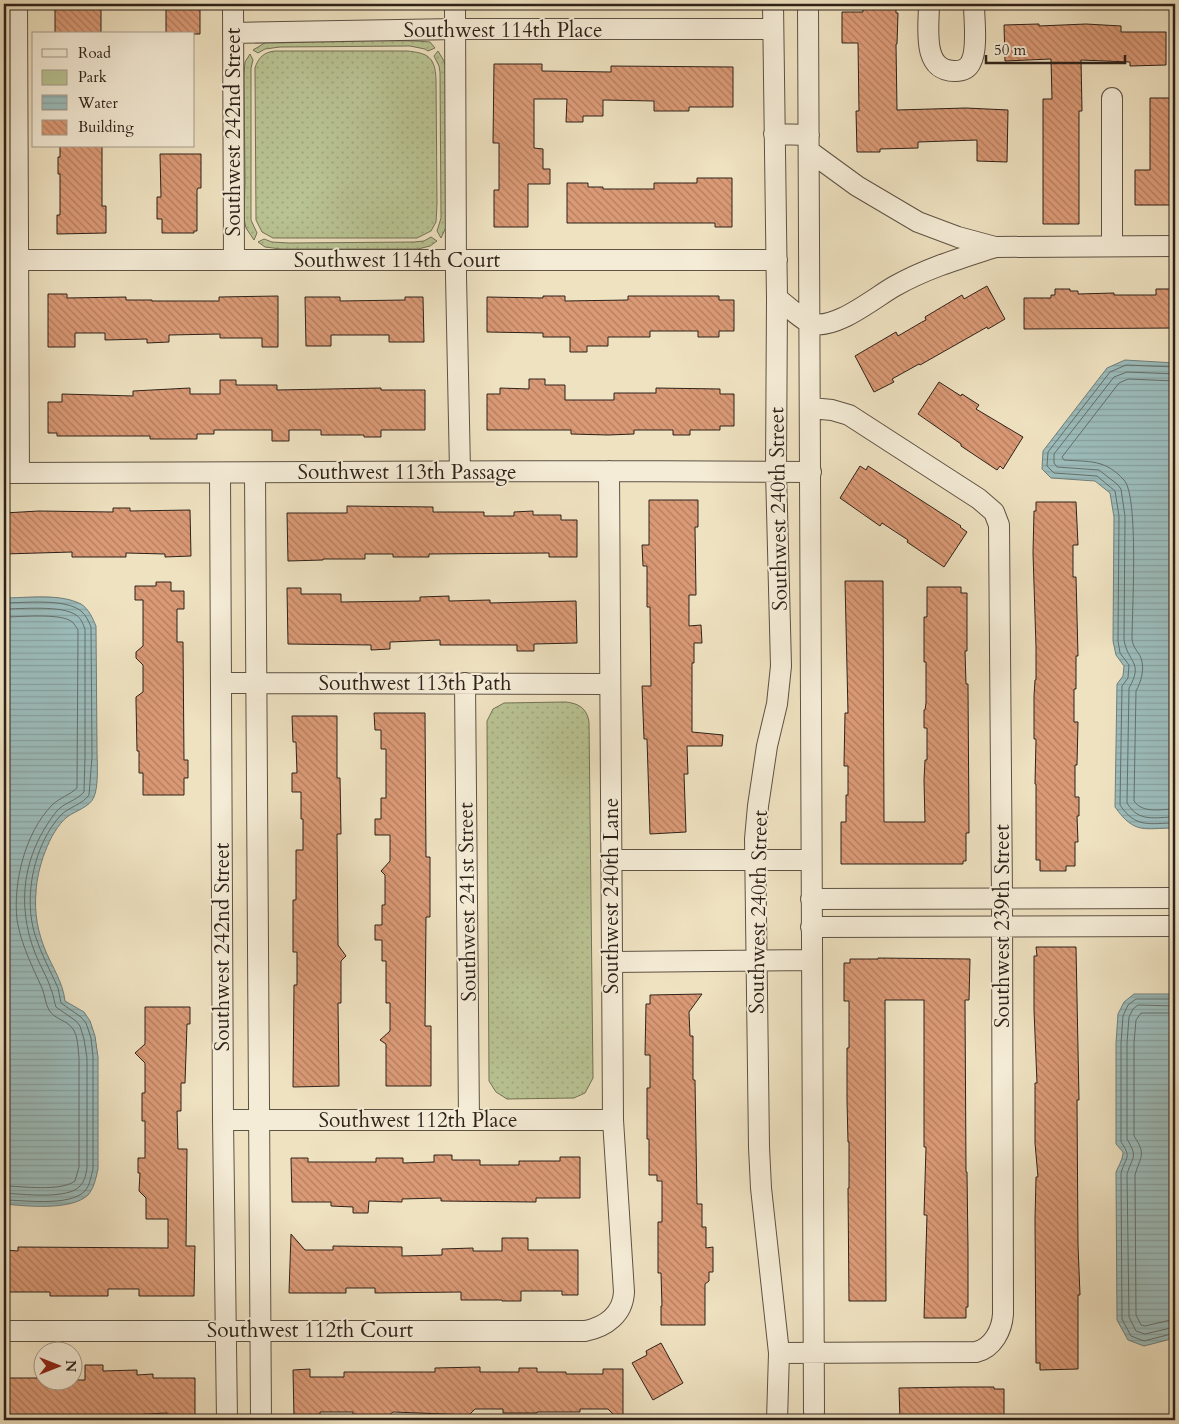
<svg xmlns="http://www.w3.org/2000/svg" width="1179" height="1424" font-family="Cardo,serif">
<defs>
<pattern id="green-dots" width="8" height="8" patternUnits="userSpaceOnUse" patternTransform="scale(1.25)"><rect width="8" height="8" fill="#b9c393"/><path d="M2 2h.1M6 6h.1" fill="none" stroke="#9fa77e" stroke-width="1.8" stroke-linecap="round"/></pattern>
<pattern id="water-rules" width="6" height="5" patternUnits="userSpaceOnUse" patternTransform="scale(1.25)"><rect width="6" height="5" fill="#9cbcbb"/><path d="M0 2.5h6" fill="none" stroke="#87a1a0"/></pattern>
<pattern id="building-back-hatch" width="6" height="6" patternUnits="userSpaceOnUse" patternTransform="scale(1.25)"><rect width="6" height="6" fill="#db9a76"/><path d="M-1 5l2 2M0 0l6 6M5-1l2 2" fill="none" stroke="#b27d60"/></pattern>
</defs>
<rect width="100%" height="100%" fill="#efe2c1"/>
<filter id="stains"><feTurbulence type="fractalNoise" baseFrequency=".004" numOctaves="4"/><feColorMatrix values="0 0 0 0 .2 0 0 0 0 .09 0 0 0 0 .02 0 0 0 .5 -.17"/></filter>
<radialGradient id="worn" r=".72"><stop offset=".6" stop-color="#630" stop-opacity="0"/><stop offset="1" stop-color="#630" stop-opacity=".3"/></radialGradient>
<path fill="url(#green-dots)" stroke="#747256" d="M326,40L416,41L430,42L435,48L428,51L425,49L410,46L280,47L265,49L258,53L253,50L268,41Z
M275,51H407C428,53 435,57 436,79L437,204L436,222L431,231L417,238H273L262,232L256,220L255,68C258,58 264,52 275,51Z
M438,51L444,61L447,70V225L441,238L437,231L441,218L440,72L439,66L434,56Z
M250,54L253,60L251,68V220L257,233L254,240L246,228L244,219L245,181L244,74L245,62Z
M431,237L437,241L430,246L418,249H281L265,247L258,242L264,239L272,242L289,243L414,242L424,241Z
M565,702C578,703 587,708 589,722L593,1078L585,1093L574,1098L507,1099L496,1092L489,1081L487,721L493,709L504,703Z"/>
<path fill="url(#water-rules)" stroke="#707e7b" d="M1125,360L1175,363V828C1144,828 1135,835 1115,807L1117,684L1123,676L1124,666L1116,655L1113,641L1114,517L1110,493L1095,481L1051,478L1042,469L1043,451L1107,368Z
M4,598C27,598 59,593 81,604C89,609 93,619 96,626C96,667 97,707 97,748C97,761 99,785 94,797C90,807 75,811 67,817C49,832 37,869 36,892C34,913 38,933 46,952C53,968 63,983 65,1001L84,1012L90,1021L95,1036L98,1057V1169C96,1178 94,1188 88,1195C71,1211 26,1206 4,1204Z
M1134,994H1175V1338L1144,1346L1128,1340L1117,1320L1116,1172C1119,1165 1123,1159 1123,1152L1116,1144V1043L1118,1014L1124,1002Z"/>
<g fill="none" stroke-linecap="round" stroke-linejoin="round">
<path stroke="#656f6a" stroke-width="1" d="M1175,367L1126,365L1110,372L1048,452L1047,466L1054,473L1097,476L1115,491L1119,516L1118,641L1120,653L1129,665L1128,678L1122,686L1120,805C1136,829 1150,823 1175,823
M1175,374L1127,372L1114,377L1054,454V463L1057,467L1099,470L1117,484L1121,489L1125,516L1124,640C1128,663 1144,662 1129,688L1127,803C1139,823 1155,817 1175,817
M1175,381L1128,379L1119,383L1062,457L1064,460C1090,462 1105,459 1124,480C1139,496 1132,612 1132,639C1133,648 1138,651 1141,658C1145,669 1141,682 1136,691L1134,801C1143,814 1161,809 1175,809
M4,603C24,603 65,598 81,611C86,615 89,622 91,627L92,757L89,795C83,804 69,807 61,815C34,844 23,897 35,935C41,954 50,970 58,988C59,993 60,998 61,1003L81,1017L86,1023L91,1038L93,1057V1169C91,1176 90,1185 85,1191C69,1207 24,1200 4,1200
M4,609C21,609 62,605 76,615C81,618 83,624 85,629V757L84,792C76,801 63,803 56,812C23,854 16,904 35,953C40,966 48,978 52,992C54,997 54,1002 56,1007L76,1021L80,1026L84,1039L87,1058V1168C86,1174 85,1181 80,1186C68,1200 21,1194 4,1193
M4,617C20,617 58,613 71,621C74,623 76,627 78,630L77,788C70,795 59,798 52,805C25,833 13,882 17,920C21,944 32,966 42,988C45,995 45,1003 49,1010C54,1019 67,1020 73,1029C78,1036 78,1049 79,1058V1167L75,1181C60,1192 22,1186 4,1186
M1175,999H1136L1128,1005L1123,1016L1121,1043V1142C1132,1158 1126,1156 1121,1173L1122,1319L1131,1336L1144,1341L1175,1333
M1175,1006L1138,1005L1133,1009L1129,1017L1127,1043V1139C1138,1158 1133,1155 1127,1174L1129,1317L1136,1331L1145,1334L1175,1327
M1175,1013H1141L1136,1020L1134,1043V1136C1147,1155 1140,1157 1135,1175L1136,1315L1141,1325L1145,1326L1175,1319"/>
</g>
<path fill="url(#building-back-hatch)" stroke="#2e221a" d="M55,4H101V34H55Z
M166,4H200V34H166Z
M863,4H896V13H898L897,44H896L897,110L966,108L1008,110L1007,162L977,161V140L918,142V148L880,149V152H857L856,111H859L858,43H842V12H863Z
M1039,24V26L1086,24L1121,26V32H1166V65L1130,66V62L1081,60L1082,111H1079V224H1043V99H1052L1051,59L1005,61L1004,25Z
M494,64H542V71L611,72V66L733,67V107H689V111H654V101L603,100V116H583V122H566L567,99H534V148L543,149V169H550V184H528V227H494V190H499V143H493Z
M1150,98H1175V205H1135V170H1150Z
M60,146H102V206H106V233L57,234V215H60V174H58V157H60Z
M160,154H201V188H198L197,190V231H194V233H162V219H157V197H161Z
M697,178H732V227H715V223H567V183H588V187H603V189H654V183H697Z
M987,286L1005,319L988,329L987,327L920,365L919,364L892,379L894,382L874,392L855,356L896,332L898,336L922,322L926,320L925,317L962,295L964,299Z
M1055,289H1070V291H1078V294L1114,293V295H1156V289H1172V292H1175V328L1024,329V298H1051V295H1055Z
M48,294H67V298L126,297V300H152V301H219V297L278,296V347H262V338H220V334L169,335V342L147,343V339L105,340V333H75V347H48Z
M543,296H565V301L628,300V296H719V300H734V331H719V337H698V331H650V337H608V346H587V352H570V337H543V333L487,332V297L543,298Z
M305,297H340V301L405,300V297H423L424,342H389V335H331V346H306Z
M529,379H545V385H565V400H614V393H656V388L720,389V394H734V426H720V430H690V435H673V430H634V434L608,435L571,434V430H487V394H500V388L529,389Z
M220,380H236V385H277V390L381,388V390H425V430H381V437H364V435H321V430H289V441H272V430H214V434H197V439H150V436H57V433H48V402H62V394L133,396V391L190,388V394H220Z
M939,382L961,396L962,394L979,405L976,409L1023,437L1003,469L1000,466L997,470L961,446V444L918,414Z
M860,466L866,470L868,466L961,526L960,527L967,532L944,567L907,542L908,540L882,523L880,526L840,498Z
M649,500H698V527H695L696,595H689V626L701,625L702,643H694V663H692V732L723,735L722,746H687L688,774H684L686,832L650,834L647,739H644L642,686H651L650,607H647V566H643L642,545H649Z
M1036,502H1076L1078,545H1073V577H1076L1078,656H1076V689H1074V722H1078L1077,765H1075V797H1079V816H1077L1078,842H1075V866H1066V871H1040V860H1036V784H1035L1036,739H1034V696L1035,680H1036V647L1033,553L1034,511H1036Z
M347,506L433,507V512H484V516H514V512L533,511V515H561V520H577V557H549V553L429,554V557H393V554H365V559H323V560L288,561L287,513H347Z
M113,508H130V511L190,510L191,556L165,557V554L126,553V557H72V552L4,554V513L39,511L113,512Z
M845,581H883L884,822H925L924,780L925,760H927V728H924V710H925L926,703V662H924V617H927V587H961V593H967V651H965L966,684H968L969,833H966V861H963V864H841V822H846V795H848V766H844L845,713H848Z
M156,582H171V591H184V609H177V642H183L184,760H188V778H184V795H143V773H139V751H137L136,701V697L143,692V665L136,658V652L143,646V600H135V586H156Z
M287,588H301V594H341V602L420,601V597L449,596V601L490,600V603L576,601L577,643L534,644V651H517V645H440V640L390,642V649L371,650V645L288,644Z
M374,713H425L426,857H430V917H426L425,1026H431V1086H386V1044L380,1040L390,1031V1003H386V961H382V940H375V925H382V905H385V875L381,871L390,861V835H375V819H381V798H386V749H381V730H375Z
M292,716H337V778H340L341,834H337L338,945L346,956L341,961V1003H338L339,1086L293,1087L294,985H297V952H293V900H296V850H303V819H301V792H292V773H297L296,742H293Z
M1036,947H1076L1079,1100H1077L1078,1245L1080,1295H1078V1369L1040,1370V1363H1036L1035,1219L1036,1177H1038L1035,1143V1083H1037L1034,1010V956H1037Z
M878,958L970,959L969,1000H965L966,1172H967L968,1248V1307H966V1318H924L927,1215H924L926,1147H924V1000H885L886,1301H849L848,1188H849V1142H848L847,1101V1048H849V1001H844V963H850V959H878Z
M702,994L689,1012L690,1036H693V1080H695L697,1204H702V1227H706V1248L713,1247V1272H709V1281L705,1284V1325H661V1306H662L661,1273H658V1222H662V1181H657V1175H649V1139H647V1088H650V1055H645L646,1004H650V995Z
M145,1007H190V1024H187L185,1083H181V1111H177L178,1149H187L186,1246H195L194,1296H139V1289H108V1296H50V1292H8V1290H4V1250L18,1251V1247L168,1248V1219H146V1198L139,1191L140,1173H138V1158H145V1121H142V1093H145V1063L135,1053L145,1044Z
M434,1155H452V1160H480V1165H519V1161H560V1157H580V1198H536V1202L441,1201V1198L402,1199V1202L369,1201L368,1213H353V1207L331,1206V1202H292L291,1158H308V1162H376V1158H403V1163L434,1162Z
M291,1234L305,1250H333V1246L402,1247V1256L442,1255V1249L473,1248V1251H502V1238H528V1250H578V1295H562V1291H521V1301H502V1300H461V1292L375,1293V1288H346V1293H289Z
M661,1343L683,1383L653,1400L632,1363L647,1355L646,1351Z
M85,1365H103V1371L137,1370V1375L153,1374V1378H195V1419H167V1413L130,1415V1420L4,1418V1378H42V1382H76V1380H85Z
M480,1367V1372H519V1368H537V1372H566V1374H603V1369H623V1420H619L608,1409H580V1412H537V1413H503V1409H475L469,1415L393,1412L384,1419L353,1418V1412H320V1417L294,1418L293,1370L310,1369V1377H344V1372H435V1368Z
M961,1387H994V1389H1004V1420H900L899,1388Z"/>
<g fill="none" stroke-linecap="round" stroke-linejoin="round">
<g stroke="#5e5244" stroke-width="22">
<path id="street" d="M17,4L19,473
M233,4L234,260
M455,4L456,276L460,471
M773,4L777,298L776,471L781,666L777,704L767,746L758,806L755,839L759,1147L761,1188L779,1353L777,1420
M808,4L814,1412
M929,4C929,27 921,71 955,71C962,71 968,69 971,62C978,49 974,19 974,4
M233,33L456,29H773
M1112,98V246
M774,134L809,135
M809,151L857,186L918,222L958,237L995,247L1175,246
M18,260H777
M777,298C785,304 802,320 810,323C834,332 875,297 895,286C927,268 961,258 995,247
M4,473L609,471L811,472
M220,473L223,1120L227,1420
M255,473L261,1420
M221,683L610,684
M465,683L469,1120
M611,860H811
M811,899L1175,898
M811,927L1175,926
M612,962L812,960
M223,1120H613
M4,1331H585C606,1327 623,1314 624,1292L613,1120L609,471
M779,1353L976,1352C993,1348 1002,1330 1003,1314L1002,899L999,525L994,512L979,499L849,415L832,410L811,408"/>
</g>
<use href="#street" stroke="#f5ecd7" stroke-width="20"/>
</g>
<g text-anchor="middle" stroke-width="4" stroke-linejoin="round" paint-order="stroke">
<g font-size="21" fill="#2e221a" stroke="#f5ecd7">
<text x="503" y="37">Southwest 114th Place</text>
<text transform="translate(233 132) rotate(-90)" y="7">Southwest 242nd Street</text>
<text x="397" y="267">Southwest 114th Court</text>
<text x="407" y="479">Southwest 113th Passage</text>
<text transform="translate(778 509) rotate(-91)" y="7">Southwest 240th Street</text>
<text x="415" y="690">Southwest 113th Path</text>
<text transform="translate(611 896) rotate(-90)" y="7">Southwest 240th Lane</text>
<text transform="translate(467 902) rotate(-91)" y="7">Southwest 241st Street</text>
<text transform="translate(758 912) rotate(-89)" y="7">Southwest 240th Street</text>
<text transform="translate(1002 926) rotate(-90)" y="7">Southwest 239th Street</text>
<text transform="translate(222 947) rotate(-90)" y="7">Southwest 242nd Street</text>
<text x="418" y="1127">Southwest 112th Place</text>
<text x="310" y="1337">Southwest 112th Court</text>
</g>
</g>
<rect width="1179" height="1424" fill="none" stroke="#efe2c1" stroke-width="20"/>
<rect x="5" y="5" width="1169" height="1414" fill="none" stroke="#2e221a" stroke-width="2.5"/>
<rect x="10" y="10" width="1159" height="1404" fill="none" stroke="#2e221a"/>
<rect x="32" y="32" width="162" height="115" fill="#f5ecd7" stroke="#a59b8b"/>
<rect x="42" y="49" width="25" height="8" fill="#f5ecd7" stroke="#a59b8b"/>
<text x="78" y="58" font-size="15" fill="#2e221a">Road</text>
<rect x="42" y="70" width="25" height="15" fill="#b9c393" stroke="#a59b8b"/>
<text x="78" y="82" font-size="15" fill="#2e221a">Park</text>
<rect x="42" y="95" width="25" height="15" fill="url(#water-rules)" stroke="#a59b8b"/>
<text x="78" y="108" font-size="15" fill="#2e221a">Water</text>
<rect x="42" y="120" width="25" height="15" fill="url(#building-back-hatch)" stroke="#a59b8b"/>
<text x="78" y="132" font-size="15" fill="#2e221a">Building</text>
<g transform="translate(58 1366) rotate(90)"><circle r="24" fill="#f5ecd7" stroke="#a59b8b"/>
<path d="M0-4L9 19L0 12L-9 19Z" fill="#8f2418"/>
<text y="-8" font-size="14" font-weight="bold" text-anchor="middle" fill="#2e221a">N</text>
</g>
<path d="M986 55v8h139v-8" fill="none" stroke="#2e221a" stroke-width="2.5"/>
<text x="994" y="55" font-size="15" fill="#2e221a" stroke="#f5ecd7" stroke-width="4" paint-order="stroke">50 m</text>
<rect width="100%" height="100%" filter="url(#stains)"/>
<rect width="100%" height="100%" fill="url(#worn)"/>
</svg>
